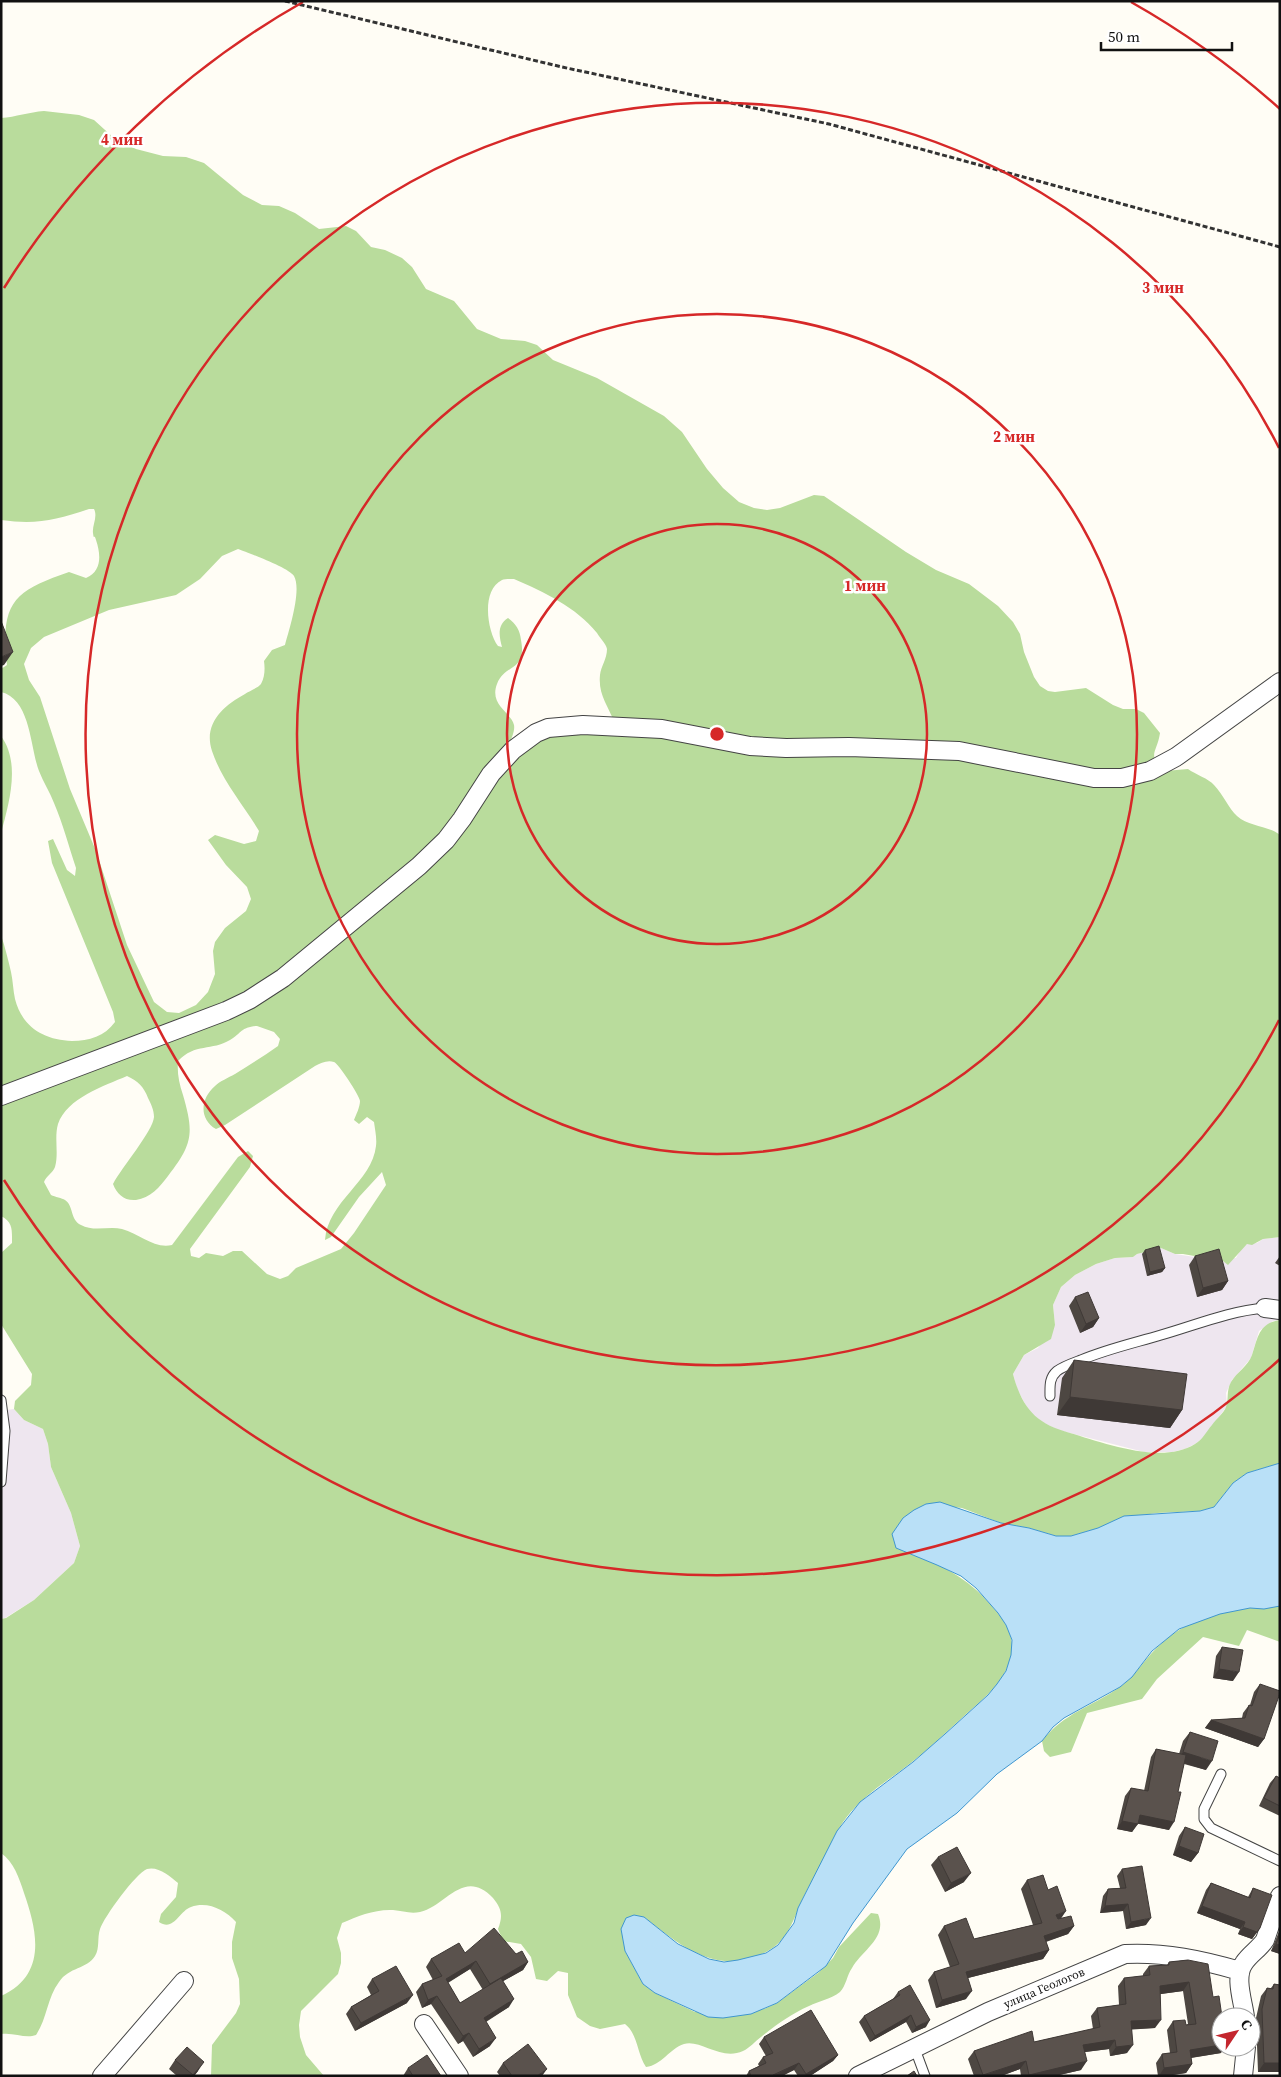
<svg xmlns="http://www.w3.org/2000/svg" width="1281" height="2077" font-family="'Source Serif 4',serif">
<rect width="100%" height="100%" fill="#fffdf5"/>
<path fill="#eee6ef" d="M1280,1237V1320L1273,1321L1259,1331L1251,1358L1232,1380L1226,1393L1227,1406L1204,1437L1195,1444L1185,1449L1172,1452H1144L1058,1430L1040,1421L1029,1411L1017,1389L1013,1374L1024,1355L1038,1348L1055,1325L1053,1305L1061,1287L1075,1275L1096,1264L1115,1258L1133,1257L1137,1254L1161,1248L1175,1254L1195,1257L1236,1258L1241,1249L1247,1244L1257,1243L1263,1239Z
M14,1409L24,1420L43,1429L48,1444L51,1467L71,1513L80,1546L74,1563L34,1600L5,1618L1,1619V1411Z"/>
<path fill="#b9dc9c" fill-rule="evenodd" d="M44,111L79,115L94,120L115,139L136,149L163,156L186,157L204,163L243,195L262,205L279,206L295,213L319,229L346,226L356,231L371,247L385,250L402,258L412,267L426,289L454,301L477,329L501,339L525,341L537,345L553,360L597,378L664,416L682,432L707,469L723,488L739,502L754,508L767,510L780,508L814,495L824,496L906,552L936,570L969,584L998,606L1013,622L1020,634L1024,652L1034,677L1040,686L1048,691L1055,692L1086,688L1113,705L1123,709H1136L1144,713L1160,733C1157,754 1146,754 1165,771L1188,769C1195,774 1209,779 1214,785C1223,794 1229,809 1237,816C1249,827 1267,825 1280,835V1237L1263,1239L1252,1245L1247,1244L1228,1265L1223,1261L1183,1254H1175L1161,1248L1137,1254L1133,1257L1115,1258L1096,1264L1075,1275L1061,1287L1053,1305L1055,1325L1051,1339L1024,1355L1013,1374C1022,1408 1036,1424 1070,1433C1104,1443 1162,1465 1195,1444C1203,1439 1206,1432 1212,1425C1216,1419 1224,1413 1226,1407C1229,1400 1226,1391 1231,1382C1237,1372 1248,1366 1252,1355C1258,1337 1259,1323 1280,1320V1463L1247,1473L1233,1483L1214,1507L1200,1511L1157,1513L1143,1515L1071,1536H1056L1029,1528L1001,1523L962,1508L926,1504L903,1518L910,1554C947,1567 971,1580 996,1611C1007,1624 1015,1639 1011,1656C1005,1683 982,1700 963,1717C946,1732 930,1748 912,1762C889,1780 864,1794 846,1818C837,1830 831,1844 825,1858C818,1870 811,1882 805,1894C794,1916 790,1940 766,1952C717,1977 681,1946 644,1917L625,1951L643,1984L655,1993L695,2012L764,2009L777,2003L818,1973L833,1958L839,1947L871,1913L878,1914C888,1938 862,1950 852,1968C847,1975 846,1986 840,1992C831,1999 819,2001 809,2006C791,2014 776,2025 761,2037C755,2041 750,2048 743,2051C721,2061 700,2039 684,2044C669,2049 662,2065 646,2067C637,2054 638,2034 625,2024L600,2029L590,2026L577,2017L568,1995V1973L558,1971L547,1981L536,1979L531,1957L521,1944L503,1941L498,1929C503,1916 502,1909 493,1898C464,1867 446,1906 420,1912C410,1914 403,1911 393,1910C375,1909 358,1916 342,1923L337,1938L341,1953V1963L338,1974L301,2011L299,2025L300,2037L306,2055L324,2076H211L212,2045L236,2013L240,2004L239,1979L232,1958V1942L236,1922C225,1910 208,1901 191,1907C179,1911 174,1932 159,1922L161,1914L176,1897L178,1883C170,1876 158,1866 147,1869C136,1873 104,1917 100,1929C97,1938 100,1948 95,1956C87,1969 69,1967 59,1982C47,1998 47,2019 36,2035C25,2039 14,2032 1,2034V1996C48,1975 37,1930 24,1893C19,1878 14,1862 1,1853V1619L6,1618L34,1600L74,1563L80,1546L71,1513L51,1467L48,1444L43,1429L24,1420L14,1409L15,1401L31,1385L32,1374L1,1324V1253L12,1243C12,1230 13,1222 1,1216V935C5,947 8,959 11,972C13,981 13,990 15,999C22,1027 44,1040 72,1041C89,1041 105,1036 115,1022L113,1012L52,863L48,841L53,839L67,870L75,876L76,868C69,847 63,824 54,803C50,792 43,782 39,771C30,748 31,699 1,692V669L7,665C0,602 14,591 69,572L86,578C102,571 101,555 96,540C94,533 94,541 93,533C92,525 98,517 94,509H89C55,520 37,525 1,520V118C16,117 29,112 44,111ZM238,549C249,553 289,568 294,576C302,590 289,630 285,645L272,650L264,661C265,668 265,677 261,684C258,688 249,691 245,694C223,706 203,724 212,751C222,781 243,804 259,831L256,841L244,844L215,835L208,840L226,865L247,887L251,899L246,911L225,928L215,942L213,951L215,974L208,992L196,1005L179,1013L167,1012L154,1002L127,945L96,851L70,789L40,697L29,680L24,664L31,648L44,637L109,610L176,595L200,579L222,556ZM514,579C544,592 576,607 597,633C600,638 606,644 607,649C607,659 601,666 600,675C598,695 608,705 614,722L509,743C512,738 515,730 514,725C511,712 489,705 497,684C505,663 527,672 521,640C520,630 516,624 508,618C497,625 499,636 502,647L498,646C487,631 481,590 502,580C504,579 510,579 514,579ZM257,1026L274,1032L280,1039L278,1046C264,1056 249,1065 235,1074C228,1078 220,1081 215,1086C200,1099 199,1119 216,1129L225,1125L315,1066C321,1063 327,1060 334,1062C338,1063 360,1096 360,1101C360,1107 356,1115 354,1120L359,1124L367,1117L374,1122C375,1130 377,1138 376,1146C372,1182 328,1201 325,1240L331,1237L359,1197L382,1172L386,1185L354,1233L341,1249L296,1268L288,1276L280,1279L267,1274L242,1251H233L223,1256L206,1253L199,1258L191,1256L190,1249L250,1167L253,1156L248,1151L238,1157L172,1245C154,1249 140,1234 122,1229C109,1226 93,1232 81,1225C70,1220 74,1206 65,1200C62,1198 55,1197 51,1195L44,1182C46,1176 53,1173 55,1167C59,1153 54,1138 58,1124C67,1098 104,1086 127,1076C138,1081 144,1087 148,1098C151,1104 154,1110 154,1117C153,1131 122,1167 113,1184C117,1194 124,1201 136,1200C150,1198 160,1187 168,1176C193,1144 194,1133 183,1095C179,1083 177,1073 178,1061C195,1043 212,1051 230,1040C242,1033 241,1027 257,1026Z
M1,736C21,763 9,803 1,833Z
M1280,1606V1642L1247,1630L1239,1646L1203,1637L1157,1679L1142,1699L1087,1713L1071,1752L1050,1757L1044,1751L1042,1741C1064,1713 1091,1707 1120,1687C1137,1675 1146,1656 1162,1643C1184,1622 1219,1611 1249,1608C1260,1607 1269,1608 1280,1606Z"/>
<path fill="#b9e0f7" stroke="#3f96cf" d="M1280,1463V1606L1264,1609L1250,1608L1220,1614L1179,1629L1152,1651L1132,1677L1120,1687L1064,1718L1053,1727L1042,1741L997,1774L957,1813L907,1849L853,1923L826,1966L777,2003L751,2014L723,2018L708,2017L655,1993L643,1984L625,1951L621,1929L626,1918L634,1915L644,1917L678,1944L709,1959L724,1962L738,1960L766,1953L778,1945L794,1923L798,1908L837,1831L860,1802L913,1762L945,1734L988,1695L997,1684L1006,1671L1011,1655L1012,1640L1006,1625L998,1613L976,1588L961,1576L937,1565L896,1548L892,1534L903,1518L914,1510L926,1504L940,1502L1001,1523L1029,1528L1056,1536H1071L1098,1528L1124,1516L1200,1511L1214,1507L1233,1483L1247,1473Z"/>
<g fill="none" stroke-linecap="round" stroke-linejoin="round">
<g stroke="#444" stroke-width="11">
<path id="lane" d="M1050,1396C1050,1386 1049,1378 1057,1371C1064,1366 1073,1363 1081,1360C1107,1349 1134,1343 1161,1335C1196,1325 1229,1311 1265,1308
M1,1400L5,1431L1,1482
M1221,1774L1204,1809V1819L1211,1828L1280,1861
M915,2049L925,2076"/>
</g>
<g stroke="#444" stroke-width="20">
<path id="street" d="M1,1096L226,1011L249,1000L283,978L419,866L446,840L462,819L491,774L513,750L536,733L548,728L583,725L662,729L750,746L786,748L849,747L959,751L1094,778H1122L1150,771L1176,757L1280,682
M1265,1308L1280,1310
M1245,2017C1243,2001 1234,1977 1244,1963C1250,1954 1259,1949 1265,1940L1280,1896
M424,2024L459,2076
M102,2076L184,1981
M858,2076L988,2012L1125,1954C1165,1952 1202,1960 1240,1971
M1243,2076L1246,2047"/>
</g>
<path stroke="#333" stroke-width="3" stroke-dasharray="5 2.5" stroke-linecap="butt" d="M285,1L562,67L829,124L1280,247"/>
<use href="#lane" stroke="#fff" stroke-width="9"/>
<use href="#street" stroke="#fff" stroke-width="18"/>
</g>
<path fill="#4d4742" fill-rule="evenodd" d="M1145,1250L1165,1268L1162,1272L1147,1276L1142,1254Z
M1195,1256L1228,1281L1222,1290L1197,1297L1189,1265Z
M1280,1256V1266L1275,1263Z
M1075,1297L1099,1318L1093,1327L1080,1333L1069,1306Z
M1074,1360L1182,1410L1170,1428L1057,1415L1062,1378Z
M1222,1647L1233,1681L1213,1678L1216,1656Z
M1260,1684L1264,1739L1258,1747L1205,1728L1211,1720L1242,1718L1243,1713L1249,1705H1250L1254,1692Z
M1190,1732L1206,1770L1184,1764L1169,1830L1138,1823L1132,1832L1117,1829L1125,1796L1131,1788L1144,1791L1151,1757L1156,1749L1179,1754L1183,1741Z
M1276,1776L1280,1778V1816L1259,1806L1270,1783Z
M1185,1827L1198,1853L1191,1862L1173,1855L1179,1836Z
M938,1857L964,1882L945,1892L931,1865Z
M1122,1869L1146,1925L1126,1929L1123,1911L1100,1913L1103,1896L1108,1889L1120,1888L1117,1876Z
M1027,1880L1061,1918L1074,1926L1068,1934L1046,1942L1049,1950L1043,1959L968,1978L966,1999L936,2008L928,1980L934,1972L950,1967L938,1935L944,1926L974,1939L1033,1925L1021,1889Z
M1211,1883L1248,1897L1253,1888L1260,1928L1252,1939L1238,1934L1240,1929L1197,1913L1206,1890Z
M1280,1929V1954L1271,1951Z
M465,1953L516,1954L528,1962L523,1970L503,1981L509,2007L486,2022L490,2046L473,2057L463,2041L458,2044L431,2004L422,2008L416,1992L422,1984L433,1980L426,1967L431,1959ZM470,1969L483,1990L460,2003L448,1983Z
M1188,1960L1221,2053L1191,2058L1192,2064L1186,2073L1166,2076H1158L1156,2063L1162,2054L1170,2053L1167,2030L1173,2021L1186,2025L1188,2024L1183,1991L1160,1994L1155,2028L1132,2029L1127,2053L1110,2056L1109,2049L1085,2052L1081,2070L1055,2076H1021L1020,2069L1001,2076H974L968,2059L974,2051L1034,2042L1093,2029L1091,2016L1097,2008L1119,2005L1118,1986L1124,1978L1143,1976V1974L1149,1966L1167,1965L1169,1962Z
M372,1979L407,2003L355,2031L346,2014L351,2007L371,1995L367,1987Z
M1274,1984L1280,1985V2072H1258L1256,2018L1261,1996L1267,1988H1271Z
M898,1992L926,2027L912,2033L906,2022L870,2042L859,2022L864,2016L893,1999Z
M764,2037L838,2055L833,2061L810,2076H798L794,2070L782,2076H746L749,2071L759,2066L758,2064L763,2057L766,2056L759,2044Z
M175,2060L198,2071L194,2076H177L169,2069Z
M503,2063L542,2076H500L497,2072Z
M408,2068L441,2076H403Z"/>
<path fill="#3f3936" d="M13,652L4,665L1,666V657Z
M1165,1268L1162,1272L1147,1276L1150,1272Z
M1228,1281L1222,1290L1197,1297L1203,1288Z
M1099,1318L1093,1327L1080,1333L1086,1324Z
M1070,1397L1182,1410L1170,1428L1057,1415Z
M1219,1669L1239,1672L1233,1681L1213,1678Z
M1211,1720L1264,1739L1258,1747L1205,1728Z
M1183,1752L1212,1761L1206,1770L1177,1761Z
M1140,1815L1174,1822L1169,1830L1134,1823Z
M1122,1821L1138,1824L1132,1832L1117,1829Z
M1179,1846L1198,1853L1191,1862L1173,1855Z
M971,1873L964,1882L945,1892L951,1883Z
M1128,1904L1123,1911L1100,1913L1105,1906Z
M1202,1906L1245,1922L1240,1929L1197,1913Z
M1066,1911L1060,1920L1050,1923L1056,1915Z
M1151,1918L1146,1925L1126,1929L1131,1922Z
M1074,1926L1068,1934L1038,1944L1044,1936Z
M1243,1927L1260,1928L1252,1939L1238,1934Z
M1276,1944L1280,1945V1954L1271,1951Z
M1049,1950L1043,1959L960,1980L966,1972Z
M476,1961L470,1969L440,1987L446,1979Z
M528,1962L523,1970L484,1992L490,1984Z
M1189,1982L1183,1991L1154,1995L1160,1986Z
M972,1991L966,1999L936,2008L942,2000Z
M413,1995L407,2003L355,2031L361,2023Z
M437,1996L431,2004L422,2008L428,2000Z
M514,1999L509,2007L478,2026L484,2018Z
M911,2015L906,2022L870,2042L875,2036Z
M930,2020L926,2027L912,2033L916,2027Z
M1161,2020L1155,2028L1125,2030L1131,2021Z
M469,2033L463,2041L458,2044L463,2036Z
M496,2038L490,2046L473,2057L479,2049Z
M1115,2040L1109,2049L1077,2053L1083,2045Z
M1133,2045L1127,2053L1110,2056L1116,2047Z
M1221,2045V2047H1225L1221,2053L1183,2059L1190,2050Z
M838,2055L833,2061L810,2076H805L806,2074Z
M1026,2061L1020,2069L1001,2076H982Z
M1087,2061L1081,2070L1055,2076H1028L1029,2075Z
M204,2062L198,2071L194,2076H192Z
M799,2063L794,2070L782,2076H773Z
M1264,2063H1280V2072H1258Z
M1192,2064L1186,2073L1166,2076H1159L1164,2068Z
M547,2069L542,2076H537Z"/>
<path fill="#5a524d" stroke="#3f3936" d="M1,621L13,652L1,657Z
M1159,1246L1165,1268L1150,1272L1145,1250Z
M1219,1249L1228,1281L1203,1288L1195,1256Z
M1088,1292L1099,1318L1086,1324L1075,1297Z
M1074,1360L1187,1374L1182,1410L1070,1397Z
M1222,1647L1243,1650L1239,1672L1219,1669Z
M1260,1684L1280,1691V1693L1264,1739L1211,1720L1245,1718L1249,1705L1252,1706Z
M1190,1732L1218,1741L1212,1761L1183,1752Z
M1156,1749L1186,1755L1178,1792H1181L1174,1822L1140,1815L1138,1824L1122,1821L1131,1788L1148,1791Z
M1276,1776L1280,1778V1806L1264,1798Z
M1185,1827L1204,1834L1198,1853L1179,1846Z
M957,1847L971,1873L951,1883L938,1857Z
M1142,1866L1151,1918L1131,1922L1128,1904L1105,1906L1108,1889L1126,1888L1122,1869Z
M1043,1875L1048,1890L1057,1886L1066,1911L1056,1915L1058,1919L1071,1916L1074,1926L1044,1936L1049,1950L966,1972L972,1991L942,2000L934,1972L959,1964L944,1926L966,1918L974,1939L1042,1923L1027,1880Z
M1211,1883L1250,1898L1253,1888L1272,1895L1260,1928L1257,1932L1243,1927L1245,1922L1202,1906Z
M494,1928L516,1954L522,1951L528,1962L490,1984L476,1961L446,1979L460,2003L501,1978L514,1999L484,2018L496,2038L479,2049L469,2033L463,2036L437,1996L428,2000L422,1984L442,1976L431,1959L459,1943L465,1953Z
M1280,1934V1945L1276,1944Z
M1188,1960L1208,1964L1213,1997L1219,1996L1222,2017H1221V2045L1190,2050L1192,2064L1164,2068L1162,2054L1177,2052L1173,2021L1185,2020L1186,2025L1196,2024L1189,1982L1160,1986L1161,2020L1131,2021L1133,2045L1116,2047L1115,2040L1083,2045L1087,2061L1029,2075L1026,2061L983,2075L974,2051L1032,2031L1034,2042L1100,2027L1097,2008L1126,2004L1124,1978L1150,1975L1149,1966L1169,1965V1962Z
M396,1966L413,1995L361,2023L351,2007L379,1991L372,1979Z
M1274,1984L1280,1985V2063H1264L1262,2009L1267,1988L1273,1989Z
M910,1985L930,2020L916,2027L911,2015L875,2036L864,2016L900,1995L898,1992Z
M811,2010L838,2055L806,2074L799,2063L773,2075L774,2076H751L749,2071L766,2063L763,2057L773,2053L764,2037Z
M528,2044L547,2069L537,2076H512L503,2063Z
M187,2047L204,2062L193,2075L175,2060Z
M427,2055L441,2076H413L408,2068Z
M914,2071L917,2076H907Z"/>
<g fill="none" stroke="#d62828" stroke-width="2.5">
<circle cx="717" cy="734" r="210"/>
<circle cx="717" cy="734" r="420"/>
<path d="M1279 1020A631 631 0 1 1 1279 448"/>
<path d="M1280 1359A841 841 0 0 1 4 1180M4 288A841 841 0 0 1 303 2M1131 2A841 841 0 0 1 1280 109"/>
</g>
<g text-anchor="middle" stroke-width="5" stroke-linejoin="round" paint-order="stroke">
<g font-size="12" fill="#111" stroke="#fff">
<text transform="translate(1044 1988) rotate(-23)" y="4">улица Геологов</text>
</g>
</g>
<circle cx="717" cy="734" r="8" fill="#d62828" stroke="#fff" stroke-width="2.5"/>
<g font-size="15" text-anchor="middle" font-weight="bold" fill="#d62828" stroke="#fff" stroke-width="5" stroke-linejoin="round" paint-order="stroke">
<text x="122" y="145">4 мин</text>
<text x="1163" y="293">3 мин</text>
<text x="1014" y="442">2 мин</text>
<text x="865" y="591">1 мин</text>
</g>
<rect width="1281" height="2077" fill="none" stroke="#111111" stroke-width="5"/>
<g transform="translate(1236 2032) rotate(55)"><circle r="24" fill="#ffffff" stroke="#a0a0a0"/>
<path d="M0-4L9 19L0 12L-9 19Z" fill="#c4262e"/>
<text y="-8" font-size="14" font-weight="bold" text-anchor="middle" fill="#111111">С</text>
</g>
<path d="M1101 42v8h131v-8" fill="none" stroke="#111111" stroke-width="2.5"/>
<text x="1108" y="42" font-size="15" fill="#111111" stroke="#ffffff" stroke-width="4" paint-order="stroke">50 m</text>
</svg>
